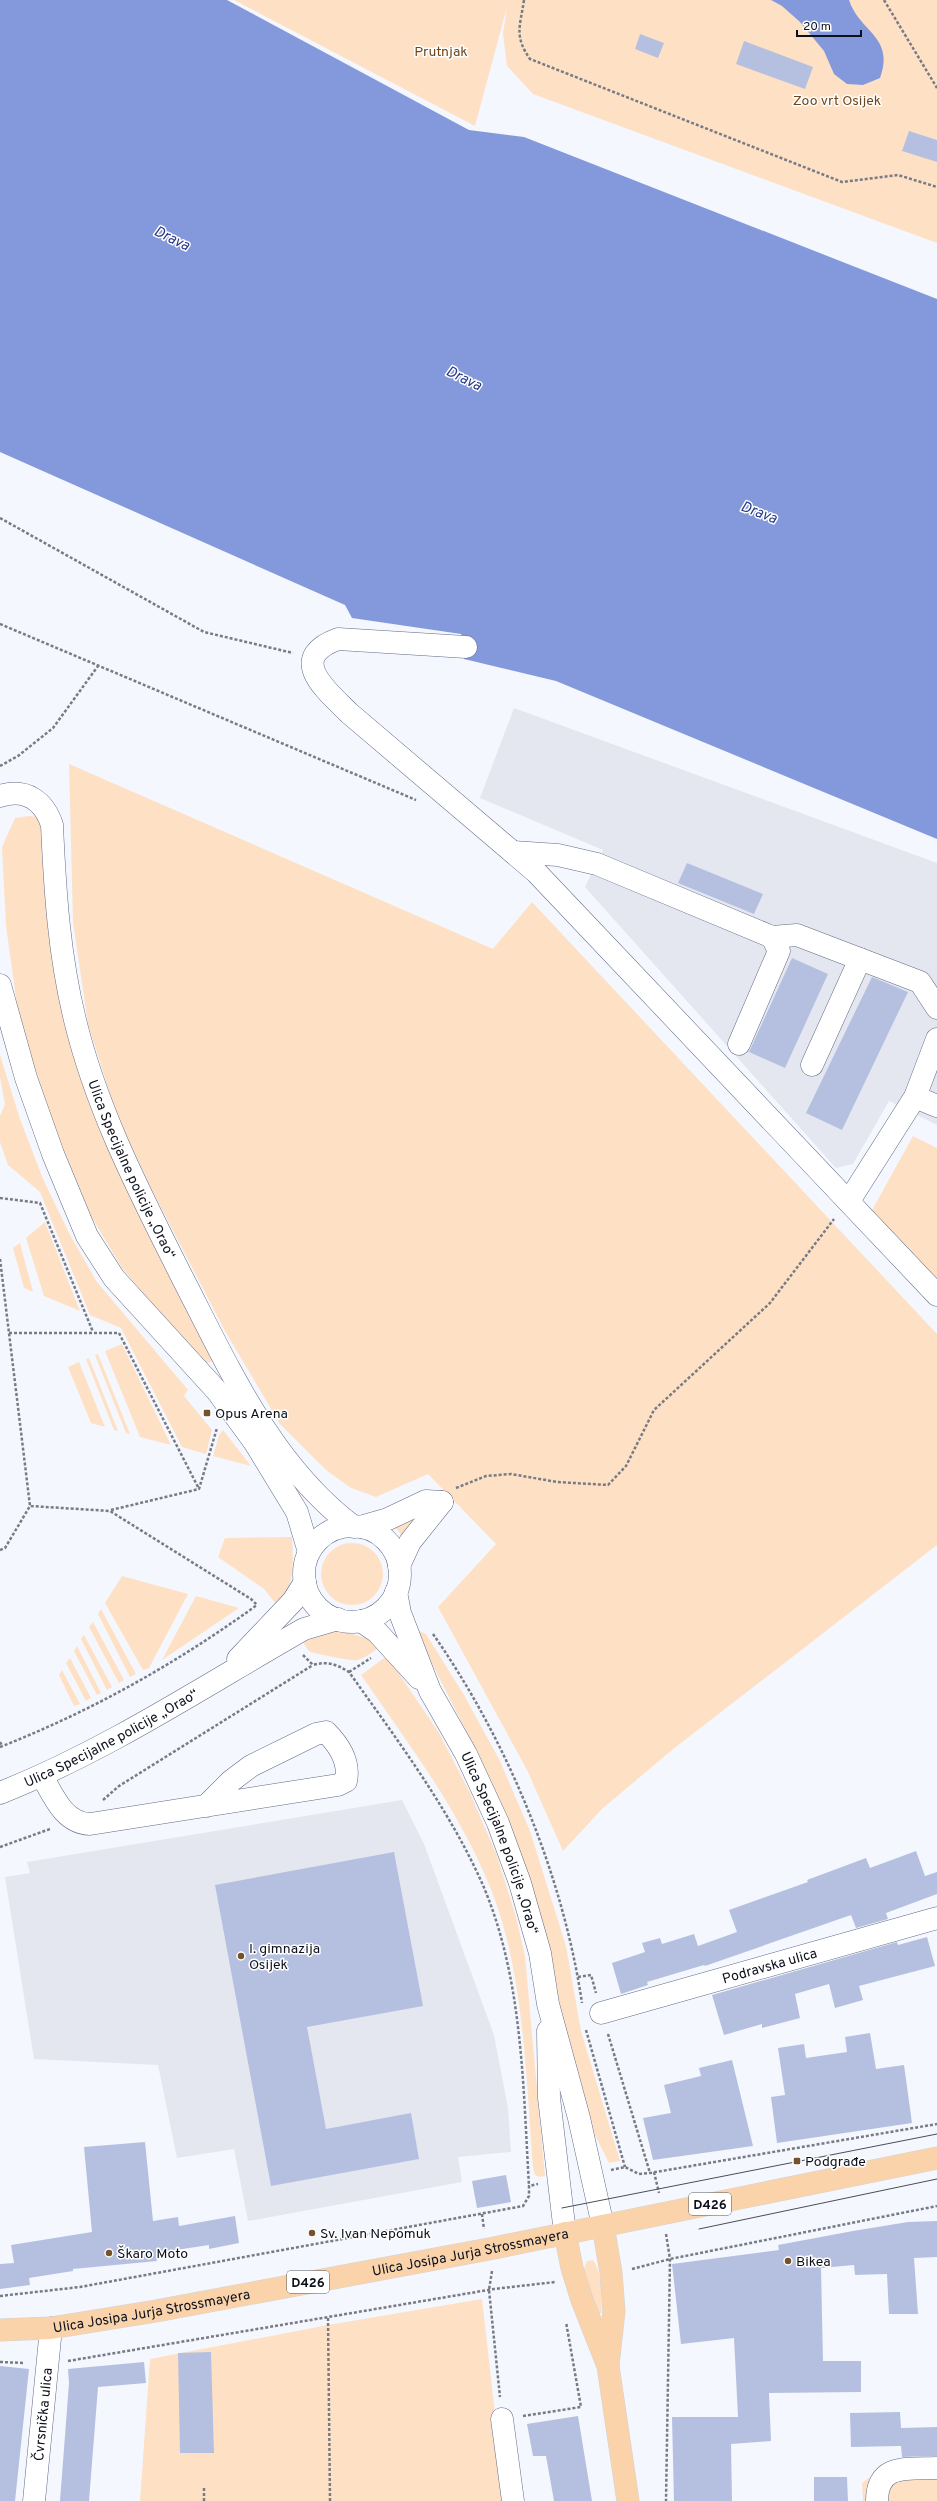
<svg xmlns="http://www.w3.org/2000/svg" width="937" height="2501" font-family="Overpass,sans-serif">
<rect width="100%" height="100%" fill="#f4f7fe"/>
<path fill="#e4e7ef" d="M514,708L937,863V1125L889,1101L853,1164L836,1168L585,887L603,850L480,798Z
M402,1800L424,1844L494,2035L508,2108L511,2152L458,2157L462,2182L248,2221L234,2149L177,2158L158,2065L34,2059L5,1877L30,1873L27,1862Z"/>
<path fill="#fee1c5" d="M234,0H937V243L533,94L507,66L503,34L507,7L475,126Z
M69,764L493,949L532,902L937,1334V1545L672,1750L602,1809L563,1851L527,1770L438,1607L496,1544L428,1474L376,1497L351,1488L326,1470L280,1424L225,1331L152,1190L116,1113L88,1024L73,922Z
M29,816L38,817L45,824L56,965L213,1361L204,1364L122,1268L91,1216L51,1119L19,1019L6,926L2,847L15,818Z
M0,1055L20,1119L43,1179L70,1235L97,1282L188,1390L184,1396L212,1430L206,1454L182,1447L121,1328L90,1315L40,1192L8,1165L0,1142V1116L5,1104L0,1077Z
M913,1136L937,1148V1280L871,1212Z
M45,1222L80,1311L44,1296L26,1238Z
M20,1243L33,1292L24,1288L13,1248Z
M122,1344L171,1445L140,1437L105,1351Z
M98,1354L130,1434L126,1433L95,1355Z
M89,1358L118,1431L114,1430L86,1359Z
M79,1362L105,1427L91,1423L68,1367Z
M223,1430L251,1466L213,1456L219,1435Z
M429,1505L403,1537L395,1527Z
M292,1537C294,1563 293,1586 280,1609L264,1589L218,1557L225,1538Z
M321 1574a31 31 0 1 1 62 0a31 31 0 1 1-62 0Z
M122,1576L188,1594L149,1668L143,1670L105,1603Z
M196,1596L239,1608L162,1660Z
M101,1609L136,1674L130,1677L98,1614Z
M93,1622L124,1680L119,1683L89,1627Z
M340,1631L367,1638L377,1649C372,1652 365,1658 358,1660C354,1662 311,1653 309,1651C306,1648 304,1643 302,1639L323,1632Z
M419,1631L426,1634L464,1695L500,1761L530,1831L566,1946L581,2031L620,2161L609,2163L593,2131L565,2033L550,1952L509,1823L491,1780L418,1636Z
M84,1635L112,1687L107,1690L81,1639Z
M77,1646L101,1693L97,1695L74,1651Z
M387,1656L439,1733L470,1793L497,1856L516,1917L525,1956L545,2176L540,2177L535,2175L533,2167C526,2078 524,1969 490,1887C459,1810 408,1743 361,1675Z
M70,1658L91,1698L86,1701L66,1663Z
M62,1670L80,1704L74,1706L59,1675Z
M593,2260C603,2274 601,2296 602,2313L596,2314L584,2268L587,2261Z
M482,2299L505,2501H140L150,2359L328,2325Z
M937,2463V2501H863L862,2483L880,2469Z"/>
<path fill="#8499db" d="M0,0H227L469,130L524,137L937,299V839L556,681L464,659L466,647L461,634L352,618L345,605L0,452Z
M771,0H849C860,33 895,36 880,78L863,85L847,84L834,74L824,51L800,22L782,6Z"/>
<path fill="#b5c0e1" d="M640,34L664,43L658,58L635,49Z
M744,41L813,67L805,89L736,64Z
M909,131L937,140V162L902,151Z
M687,863L763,894L754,914L678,883Z
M792,958L828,974L785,1068L749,1052Z
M872,977L908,992L842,1130L806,1113Z
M916,1851L925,1876L937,1872V1894L886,1913L888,1919L856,1928L851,1915L705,1966L704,1965L647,1982L648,1985L621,1994L612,1963L645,1952L642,1943L660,1938L662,1944L694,1934L698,1946L737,1932L729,1910L808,1882L807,1880L866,1858L870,1868Z
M394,1852L423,2006L307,2027L326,2129L411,2113L419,2159L271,2186L215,1885Z
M927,1937L935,1966L859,1986L863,2000L835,2008L829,1984L795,1994L800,2018L762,2028V2024L724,2035L712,1995L897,1942L898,1945Z
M870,2033L876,2069L904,2065L912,2123L777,2143L771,2097L785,2095L778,2048L804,2044L806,2058L847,2052L845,2037Z
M732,2060L753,2146L653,2160L643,2118L671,2113L664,2085L701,2076L699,2068Z
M145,2142L153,2221L178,2217L179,2226L235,2216L239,2243L209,2249V2245L156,2253L157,2261L73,2269V2271L29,2278L30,2285L0,2289V2264L14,2263L11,2245L92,2232L84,2147Z
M506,2175L511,2202L477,2208L472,2181Z
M937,2221V2257L914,2258L918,2314H889L887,2274L855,2275L854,2265L821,2268L823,2361H861V2392L769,2393L771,2441L731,2444L732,2501H674L672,2417H738L734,2338L681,2344L672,2264L779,2250L778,2245L853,2231L908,2222Z
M211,2352L214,2453H180L178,2353Z
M144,2362L146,2383L98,2387L89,2501H60L69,2383L68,2369Z
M0,2366L29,2369L15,2501H0Z
M900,2412L901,2428L937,2427V2456L902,2457L901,2446L851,2447L850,2413Z
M578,2416L592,2501H554L546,2456H533L527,2424Z
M814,2477H847L848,2501H814Z"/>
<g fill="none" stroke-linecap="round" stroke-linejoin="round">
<g stroke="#606a87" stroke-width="23">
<g id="minor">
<path d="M466,647L338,639C286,658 326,690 349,713L536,872L937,1295"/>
<path id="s1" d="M0,796C26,788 44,801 52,825C55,891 59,955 75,1020C97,1111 140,1193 182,1277C228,1366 271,1465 354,1527"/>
<path d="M513,852L558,855L597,864L772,937L797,935L920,982L937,1008"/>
<path d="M0,985L26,1078L53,1154L87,1236L114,1278L217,1391L255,1443L297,1512L309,1552"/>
<path d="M739,1044L779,951L772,937"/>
<path d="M812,1065L860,959"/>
<path d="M915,1097L937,1106"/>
<path d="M849,1201L915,1097L937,1039"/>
<circle cx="352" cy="1574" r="48"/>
<path d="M360,1527L388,1519L426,1501L442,1502"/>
<path d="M399,1566L410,1542L442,1502"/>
<path id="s2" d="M396,1592L400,1613L430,1691L466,1754L498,1823L520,1883L540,1953L548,2004L579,2118L603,2226"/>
<path d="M361,1621L377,1632L419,1678"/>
<path d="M238,1659L293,1601L305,1582"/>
<path d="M42,1776C54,1797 64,1823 90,1824L338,1785L346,1781C350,1762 339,1745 326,1732L316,1734L251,1766L231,1781L206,1806"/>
<path id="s3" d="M0,1793C108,1750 204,1686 304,1629L338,1619"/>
<path id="s4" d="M601,2013L937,1918"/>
<path d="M548,2031L549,2098L565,2233"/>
<path d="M502,2419L513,2501"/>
<path id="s5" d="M34,2501L51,2328"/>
<path d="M877,2501C877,2463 908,2469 937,2468"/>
</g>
</g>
<g stroke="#d3d4d6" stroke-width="23">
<g id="major">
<path d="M603,2226L611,2273L614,2311L608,2365"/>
<path d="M565,2233L572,2268L582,2300L608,2366L628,2501"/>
<path id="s6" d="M0,2330L51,2328L156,2311L489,2249L937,2158"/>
</g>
</g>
<path stroke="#787b84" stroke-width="2.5" stroke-dasharray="3 2" stroke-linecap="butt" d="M524,0C520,27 514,36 530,59L842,182L898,175L937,187
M884,0L937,88
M0,518L204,632L293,653
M0,624L416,800
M0,766L18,756L53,728L98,666
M0,1198L40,1203L93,1332
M0,1259L30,1506
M9,1333H119L199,1489
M456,1488L486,1476L511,1474L557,1482L608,1485L626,1466L654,1410L770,1303L834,1219
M111,1510L199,1489L217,1428
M0,1550L5,1548L30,1506L110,1511L251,1599L257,1605
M433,1634C507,1740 563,1875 582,2003
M303,1655L313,1665C327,1661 336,1664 349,1672C396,1738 449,1809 482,1883C523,1977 523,2086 529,2186
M349,1672L371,1658
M0,1742L2,1746
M0,1747C92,1711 177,1663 257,1605
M103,1800L119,1786L313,1665
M0,1847L50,1829
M578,1977L591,1975L596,1993
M586,2030L625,2167
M608,2034L650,2173
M611,2170L625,2167L639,2174L650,2173L937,2124
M654,2172L659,2193
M482,2214L484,2229
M666,2234L670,2259L666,2501
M632,2269L670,2259L937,2206
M492,2271L489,2290L500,2397
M0,2296L80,2287L523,2206L529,2196V2186L538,2184
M328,2318L330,2501
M68,2361L494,2289L555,2282
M0,2362L25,2363
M523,2416L581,2407L566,2322
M204,2501V2486"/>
<use href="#minor" stroke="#fff" stroke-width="22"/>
<use href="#major" stroke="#fad3aa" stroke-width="22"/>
<path stroke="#4a4e58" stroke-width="1" d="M562,2208L937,2134
M699,2229L937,2179"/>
</g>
<g fill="#76522c" stroke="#fff" stroke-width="1.5">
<rect x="203" y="1409" width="8" height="8" rx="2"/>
<circle cx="241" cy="1956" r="4"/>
<rect x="793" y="2157" width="8" height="8" rx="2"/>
<circle cx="312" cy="2233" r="4"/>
<circle cx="109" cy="2253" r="4"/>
<circle cx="788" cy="2261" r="4"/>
</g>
<g text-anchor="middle" stroke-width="3" stroke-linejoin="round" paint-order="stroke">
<g fill="#fff" stroke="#565860" stroke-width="1">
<rect x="689" y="2193" width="42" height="22" rx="3"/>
<rect x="287" y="2271" width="42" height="22" rx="3"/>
</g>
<g font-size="13" font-weight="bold" fill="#0d111c">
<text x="710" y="2209">D426</text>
<text x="308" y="2287">D426</text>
</g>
<g font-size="14" fill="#6d471b" stroke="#fff">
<text x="441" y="56">Prutnjak</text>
<text x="837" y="105">Zoo vrt Osijek</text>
</g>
<g font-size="14" fill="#0d111c" stroke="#fff">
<text dy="5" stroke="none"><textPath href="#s1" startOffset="424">Ulica Specijalne policije „Orao“</textPath></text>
<text dy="5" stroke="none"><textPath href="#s3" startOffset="124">Ulica Specijalne policije „Orao“</textPath></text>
<text dy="5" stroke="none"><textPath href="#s2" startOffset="273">Ulica Specijalne policije „Orao“</textPath></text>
<text dy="5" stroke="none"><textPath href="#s4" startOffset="175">Podravska ulica</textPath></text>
<text dy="5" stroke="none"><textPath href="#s6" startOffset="477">Ulica Josipa Jurja Strossmayera</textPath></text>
<text dy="5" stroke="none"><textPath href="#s6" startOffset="153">Ulica Josipa Jurja Strossmayera</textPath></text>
<text dy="5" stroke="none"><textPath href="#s5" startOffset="87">Čvrsnička ulica</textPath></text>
</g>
<g font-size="14" fill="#0d111c" stroke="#fff" text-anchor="start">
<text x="215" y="1418">Opus Arena</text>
<text x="249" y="1953">I. gimnazija<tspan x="249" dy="16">Osijek</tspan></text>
<text x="805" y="2166">Podgrađe</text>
<text x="320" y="2238">Sv. Ivan Nepomuk</text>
<text x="117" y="2258">Škaro Moto</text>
<text x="796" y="2266">Bikea</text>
</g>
<g font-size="15" font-style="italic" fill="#293986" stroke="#fff">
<text transform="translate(172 238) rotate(26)" y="5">Drava</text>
<text transform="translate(464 378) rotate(26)" y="5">Drava</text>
<text transform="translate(759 512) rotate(21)" y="5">Drava</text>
</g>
</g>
<path d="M797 30v6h64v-6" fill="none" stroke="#0d111c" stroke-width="2"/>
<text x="803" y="30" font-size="12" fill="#0d111c" stroke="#ffffff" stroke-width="3" paint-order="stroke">20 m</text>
</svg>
